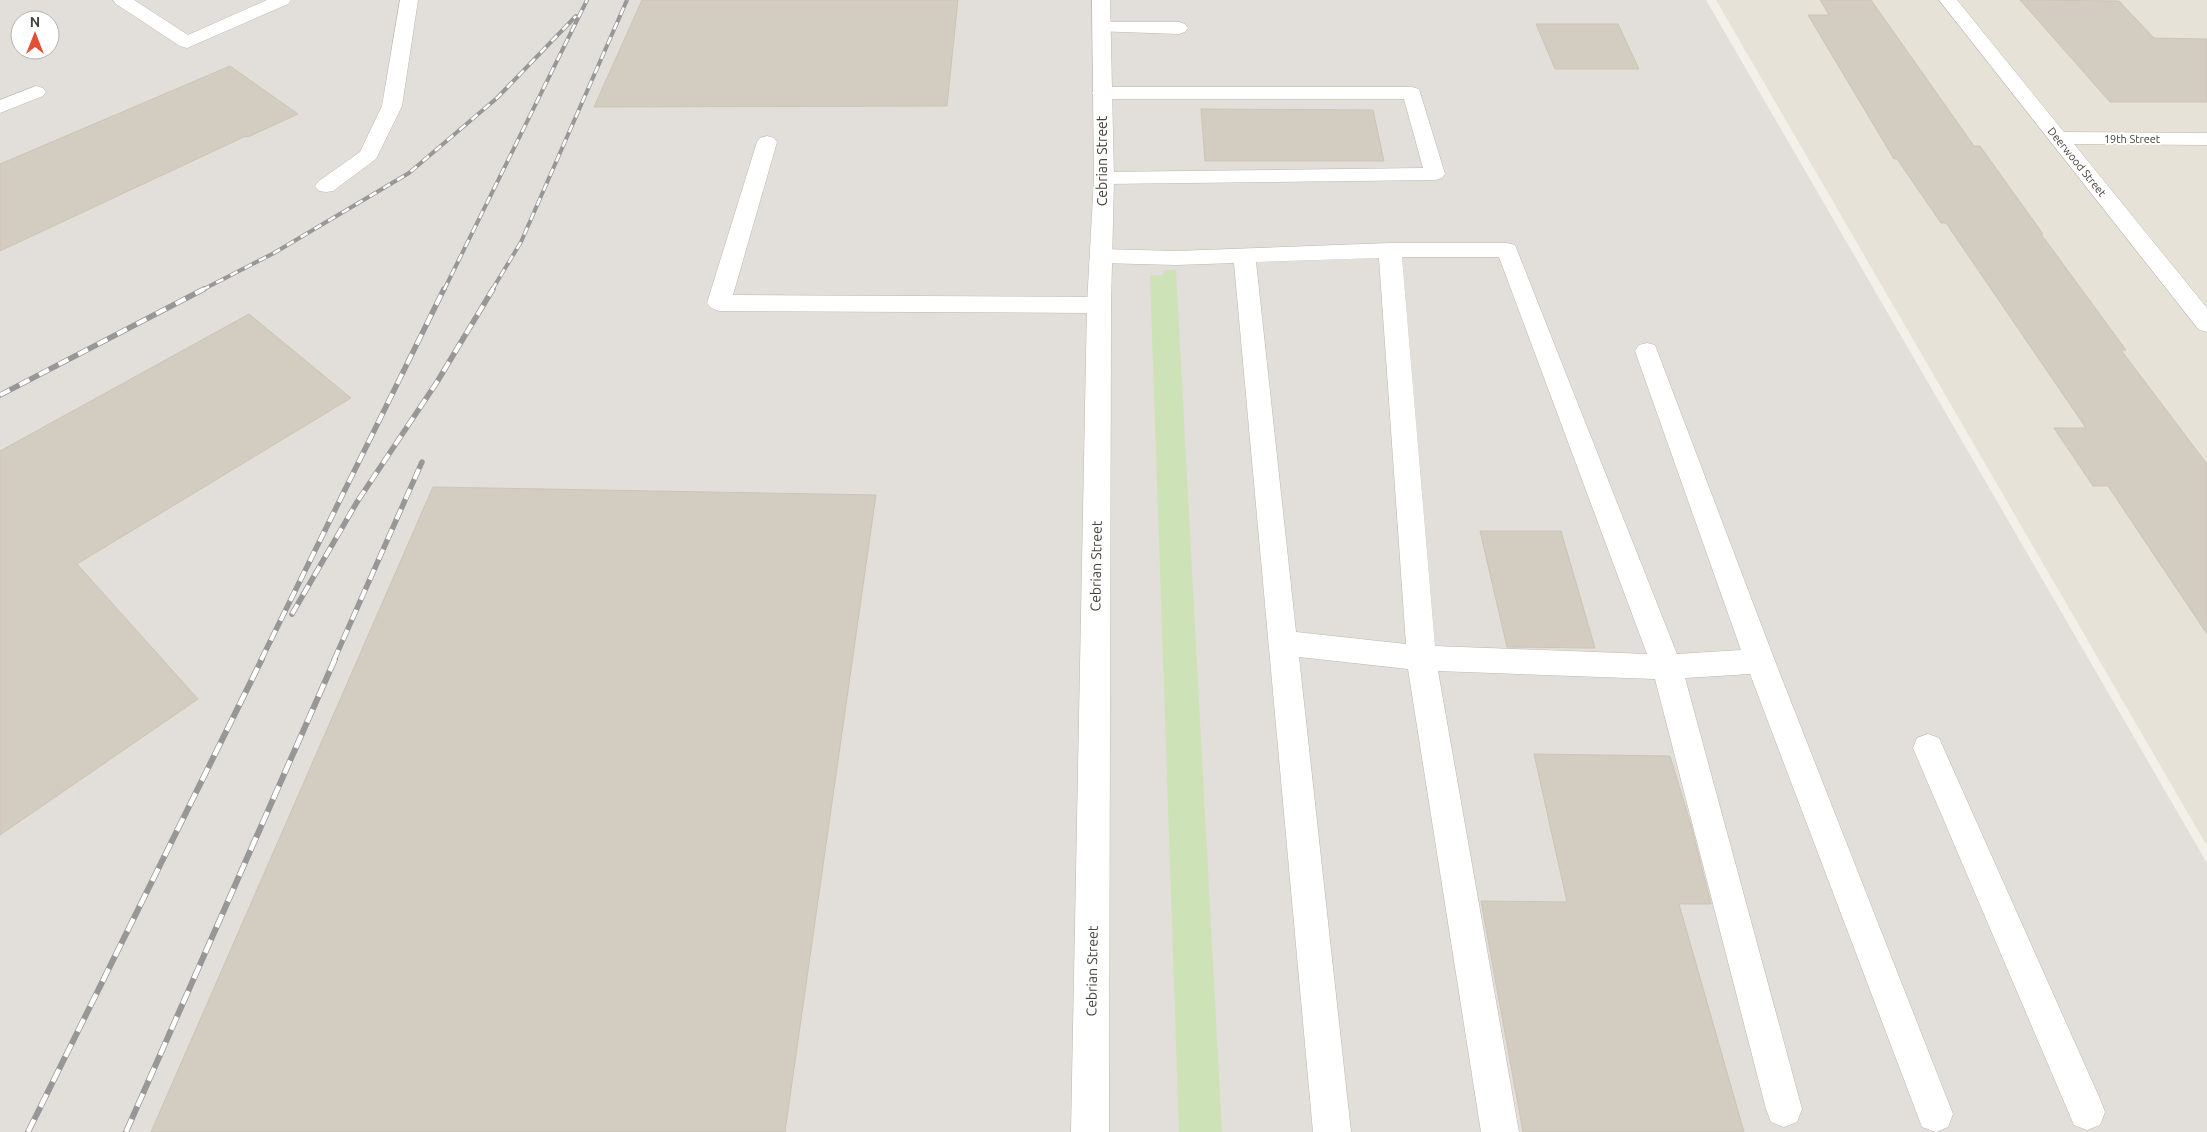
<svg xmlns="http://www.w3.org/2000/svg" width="2207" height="1132" font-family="Ubuntu,sans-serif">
<rect width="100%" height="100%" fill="#f3f0ea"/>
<path fill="#e6e2d8" d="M1716,0H2207V846Z"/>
<path fill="#e2dfdb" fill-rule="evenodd" d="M0,0H1706L2207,863V1132H0ZM20,20H50V50H20Z"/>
<path fill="#cee2b7" d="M1164,270H1176L1222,1132H1179L1150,276L1163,275Z"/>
<path fill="#d3ccc0" stroke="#cdc4b4" d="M642,0H958L947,106L594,107Z
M1820,0H1871L1974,146H1980L2043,234H2041L2126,350H2121L2207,464V634L2108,486H2093L2054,428H2086L1946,223H1941L1897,159H1894L1808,15H1829Z
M2020,0L2119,1L2154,38L2207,39V102H2110Z
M1536,24H1618L1639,69H1555Z
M230,66L298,114L248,137L246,136L0,251V164Z
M1201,109L1373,110L1384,161H1205Z
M249,314L351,398L77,564L198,699L0,835V451Z
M433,487L876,495L785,1132H151Z
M1480,531H1561L1595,648L1507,647Z
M1534,754L1670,756L1691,825L1711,904H1679L1744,1132H1523L1481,901L1567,902Z"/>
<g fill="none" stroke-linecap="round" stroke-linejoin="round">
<g stroke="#bdb8ad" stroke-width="1">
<path id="service" d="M113,0H134L188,35L267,0H291L288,4L187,48L180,46L116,4Z
M400,0H418L402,106L376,159L333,191L326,192L319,191L315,186L319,181L360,152L382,106Z
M1101,22H1179L1185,24L1188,28L1185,32L1179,34L1095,31L1092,27L1095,23Z
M36,86L43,88L46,92L43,96L0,113V100Z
M1102,87H1412L1419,89L1445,174L1442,178L1435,180L1104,184L1097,182L1094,178L1097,174L1104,172L1423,168L1404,99H1102L1095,97L1092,93L1095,89Z
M767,136L774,138L777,142L733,295L1099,297L1107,300L1111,305L1107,310L1099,313L719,311L711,308L707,303L757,142L760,138Z
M1390,243H1507L1515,245L1677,654L1741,650L1635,351L1639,345L1647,343L1655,345L1775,661L1953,1114L1948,1127L1936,1132L1922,1127L1750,674L1685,678L1802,1109L1797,1122L1784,1127L1771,1122L1766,1109L1655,679L1438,671L1519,1132H1481L1408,669L1299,657L1351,1132H1313L1234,263L1176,265L1101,263L1093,261L1090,256L1093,251L1101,249L1176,251ZM1402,257H1499L1647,654L1435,646ZM1379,258L1406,644L1296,632L1256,262Z
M1928,734L1939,738L2100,1099L2105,1112L2100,1125L2087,1130L2074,1125L1913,748L1917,738Z"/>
</g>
<g stroke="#bdb8ad" stroke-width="1">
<path id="minor" d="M1939,0H1957L2064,132L2207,133V145L2074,144L2207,308V332L2199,330Z"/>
</g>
<g stroke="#bdb8ad" stroke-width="1">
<path id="tertiary" d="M1092,0H1110L1114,178L1111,305L1109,1132H1071L1087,305L1094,178Z"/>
</g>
<use href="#service" fill="#fff" fill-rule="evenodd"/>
<use href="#minor" fill="#fff" fill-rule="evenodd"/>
<use href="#tertiary" fill="#fff" fill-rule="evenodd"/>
<g stroke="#979797" stroke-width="4">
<path id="rail-far2" d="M202,290L274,253L409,173L497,98L576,16
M444,290L587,0
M492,290L521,242L627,0"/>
</g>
<g stroke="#979797" stroke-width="5.5">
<path id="rail-far1" d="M0,395L204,289
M292,614L357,502L437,382L493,289
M261,660L444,289
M334,660L422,462"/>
</g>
<g stroke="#979797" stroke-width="6">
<path id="rail" d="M28,1132L262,659
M126,1132L335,659"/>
</g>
<use href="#rail-far2" stroke="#fff" stroke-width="2.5" stroke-dasharray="8" stroke-linecap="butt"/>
<use href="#rail-far1" stroke="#fff" stroke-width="4" stroke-dasharray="11" stroke-linecap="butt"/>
<use href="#rail" stroke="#fff" stroke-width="4.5" stroke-dasharray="14" stroke-linecap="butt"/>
</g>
<g text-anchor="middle" stroke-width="4" stroke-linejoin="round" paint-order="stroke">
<g font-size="11" fill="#464139" stroke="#fff">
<text x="2132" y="143">19th Street</text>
<text transform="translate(2077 162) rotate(51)" y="4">Deerwood Street</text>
</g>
<g font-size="14" fill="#464139" stroke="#fff">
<text transform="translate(1102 161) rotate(-90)" y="5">Cebrian Street</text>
<text transform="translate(1096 566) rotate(-89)" y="5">Cebrian Street</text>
<text transform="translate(1092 971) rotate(-89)" y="5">Cebrian Street</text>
</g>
</g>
<g transform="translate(35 35)"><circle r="24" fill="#ffffff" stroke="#b5b3b0"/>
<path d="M0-4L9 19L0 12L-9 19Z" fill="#e15032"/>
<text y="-8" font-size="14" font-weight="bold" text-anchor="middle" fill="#464139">N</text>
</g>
</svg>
